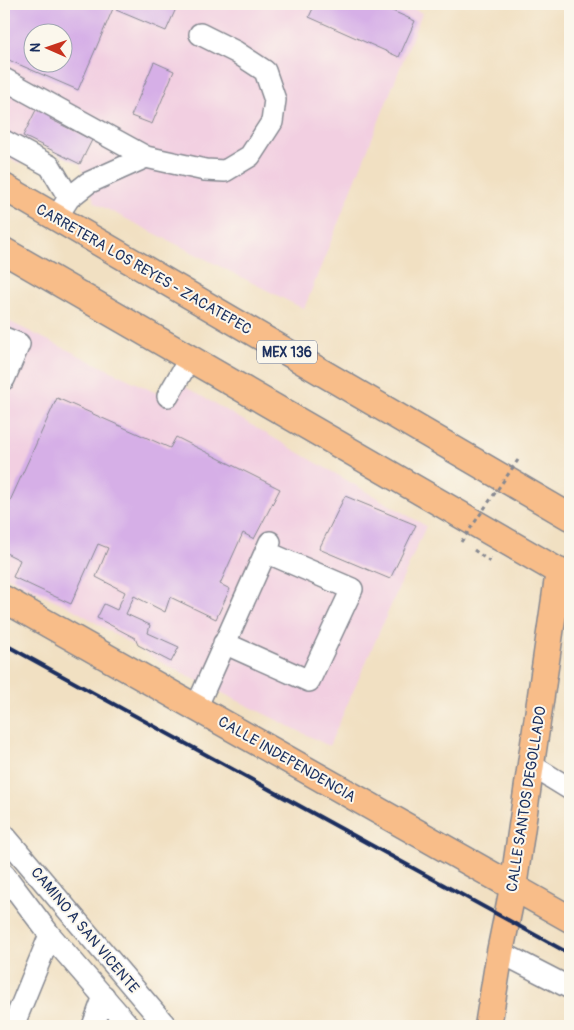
<svg xmlns="http://www.w3.org/2000/svg" width="574" height="1030" font-family="Pangolin,sans-serif">
<rect width="100%" height="100%" fill="#fbf7ec"/>
<filter id="ink" filterUnits="userSpaceOnUse"><feTurbulence type="fractalNoise" baseFrequency=".02" numOctaves="2"/><feDisplacementMap in="SourceGraphic" scale="10" xChannelSelector="R" yChannelSelector="G"/><feConvolveMatrix kernelMatrix="1 2 1 2 8 2 1 2 1" color-interpolation-filters="sRGB"/></filter>
<filter id="wash" filterUnits="userSpaceOnUse"><feTurbulence type="fractalNoise" baseFrequency=".0096" numOctaves="4" result="noise"/><feDisplacementMap in="SourceGraphic" scale="20" xChannelSelector="R" yChannelSelector="G"/><feGaussianBlur stdDeviation="1.12" result="paint"/><feColorMatrix in="noise" values="0 0 0 0 0 0 0 0 0 0 0 0 0 0 0 0 0 1.4 0 .05"/><feComposite in="paint" operator="in"/></filter>
<g filter="url(#wash)">
<rect width="100%" height="100%" fill="#f1e0c2"/>
<path fill="#f2cfe1" fill-rule="evenodd" d="M4,4H403L422,13L304,309L95,203L80,164L31,140L20,164L4,155ZM32,32H62V62H32Z
M4,319L173,401L182,385L426,526L329,746L164,664L73,609L18,583L4,574Z"/>
<g id="blocks">
<path fill="#d6afe7" fill-rule="evenodd" d="M4,4H115L78,90L4,58ZM32,32H62V62H32Z
M119,4H178L166,31L116,10Z
M315,4H377L415,21L399,57L309,17Z
M154,62L174,71L152,124L131,116Z
M37,108L52,115L50,119L92,140L80,164L23,136Z
M57,398L170,448L176,437L280,489L254,539L243,533L220,584L230,589L216,619L170,597L165,612L134,596L126,614L150,625L148,633L179,647L171,662L138,645L135,638L97,618L104,604L117,610L125,592L96,577L108,548L98,544L71,604L13,577L20,560L4,552V533L5,530L4,529V514Z
M345,496L416,525L390,579L319,549Z"/>
</g>
</g>
<g filter="url(#ink)">
<use href="#blocks" fill-opacity="0" stroke="#868890" stroke-width="1"/>
<g fill="none" stroke-linecap="round" stroke-linejoin="round">
<g stroke="#868890" stroke-width="24">
<path id="minor" d="M4,79L146,157L205,170L225,171L250,156L272,122L275,100L265,71L236,52L200,34
M4,141L50,166L69,198
M56,218L69,198L88,183L146,157
M4,338L19,344L4,379
M168,396L190,358
M224,643L309,681L352,589L266,552
M196,708L270,542
M531,765L570,789
M4,835L166,1026
M4,874L50,935L129,1026
M500,952L570,988
M13,1026L50,935
M93,1026L104,996"/>
</g>
<g stroke="#868890" stroke-width="29">
<path id="major" d="M4,187L570,517
M4,251L570,578
M4,599L570,919
M488,1026L500,952L513,888L559,571"/>
</g>
<path stroke="#868890" stroke-width="3" stroke-dasharray="4 4" stroke-linecap="butt" d="M474,550L490,562L492,558"/>
<use href="#minor" stroke="#fff" stroke-width="21"/>
<use href="#major" stroke="#f8bd89" stroke-width="26"/>
<path stroke="#1b2f5e" stroke-width="4" d="M4,644L570,954"/>
<path stroke="#868890" stroke-width="3" stroke-dasharray="4 4" stroke-linecap="butt" d="M461,542L518,460"/>
</g>
</g>
<g text-anchor="middle" stroke-width="4" stroke-linejoin="round" paint-order="stroke">
<rect fill="#fbf7ec" stroke="#5e6b89" stroke-width="1" x="257" y="340.5" width="60" height="23" rx="4"/>
<g font-size="14" font-weight="bold" fill="#1b2f5e">
<text x="287" y="357">MEX 136</text>
</g>
<g font-size="15" fill="#1b2f5e" stroke="#fbf7ec">
<text transform="translate(144 269) rotate(30)" y="5">CARRETERA LOS REYES - ZACATEPEC</text>
<text transform="translate(287 759) rotate(30)" y="5">CALLE INDEPENDENCIA</text>
<text transform="translate(526 799) rotate(-81)" y="5">CALLE SANTOS DEGOLLADO</text>
<text transform="translate(85 930) rotate(50)" y="5">CAMINO A SAN VICENTE</text>
</g>
</g>
<rect width="574" height="1030" fill="none" stroke="#fbf7ec" stroke-width="20"/>
<g transform="translate(48 48) rotate(272)"><circle r="24" fill="#fbf7ec" stroke="#a1a7b3"/>
<path d="M0-4L9 19L0 12L-9 19Z" fill="#c8321e"/>
<text y="-8" font-size="14" font-weight="bold" text-anchor="middle" fill="#1b2f5e">N</text>
</g>
</svg>
